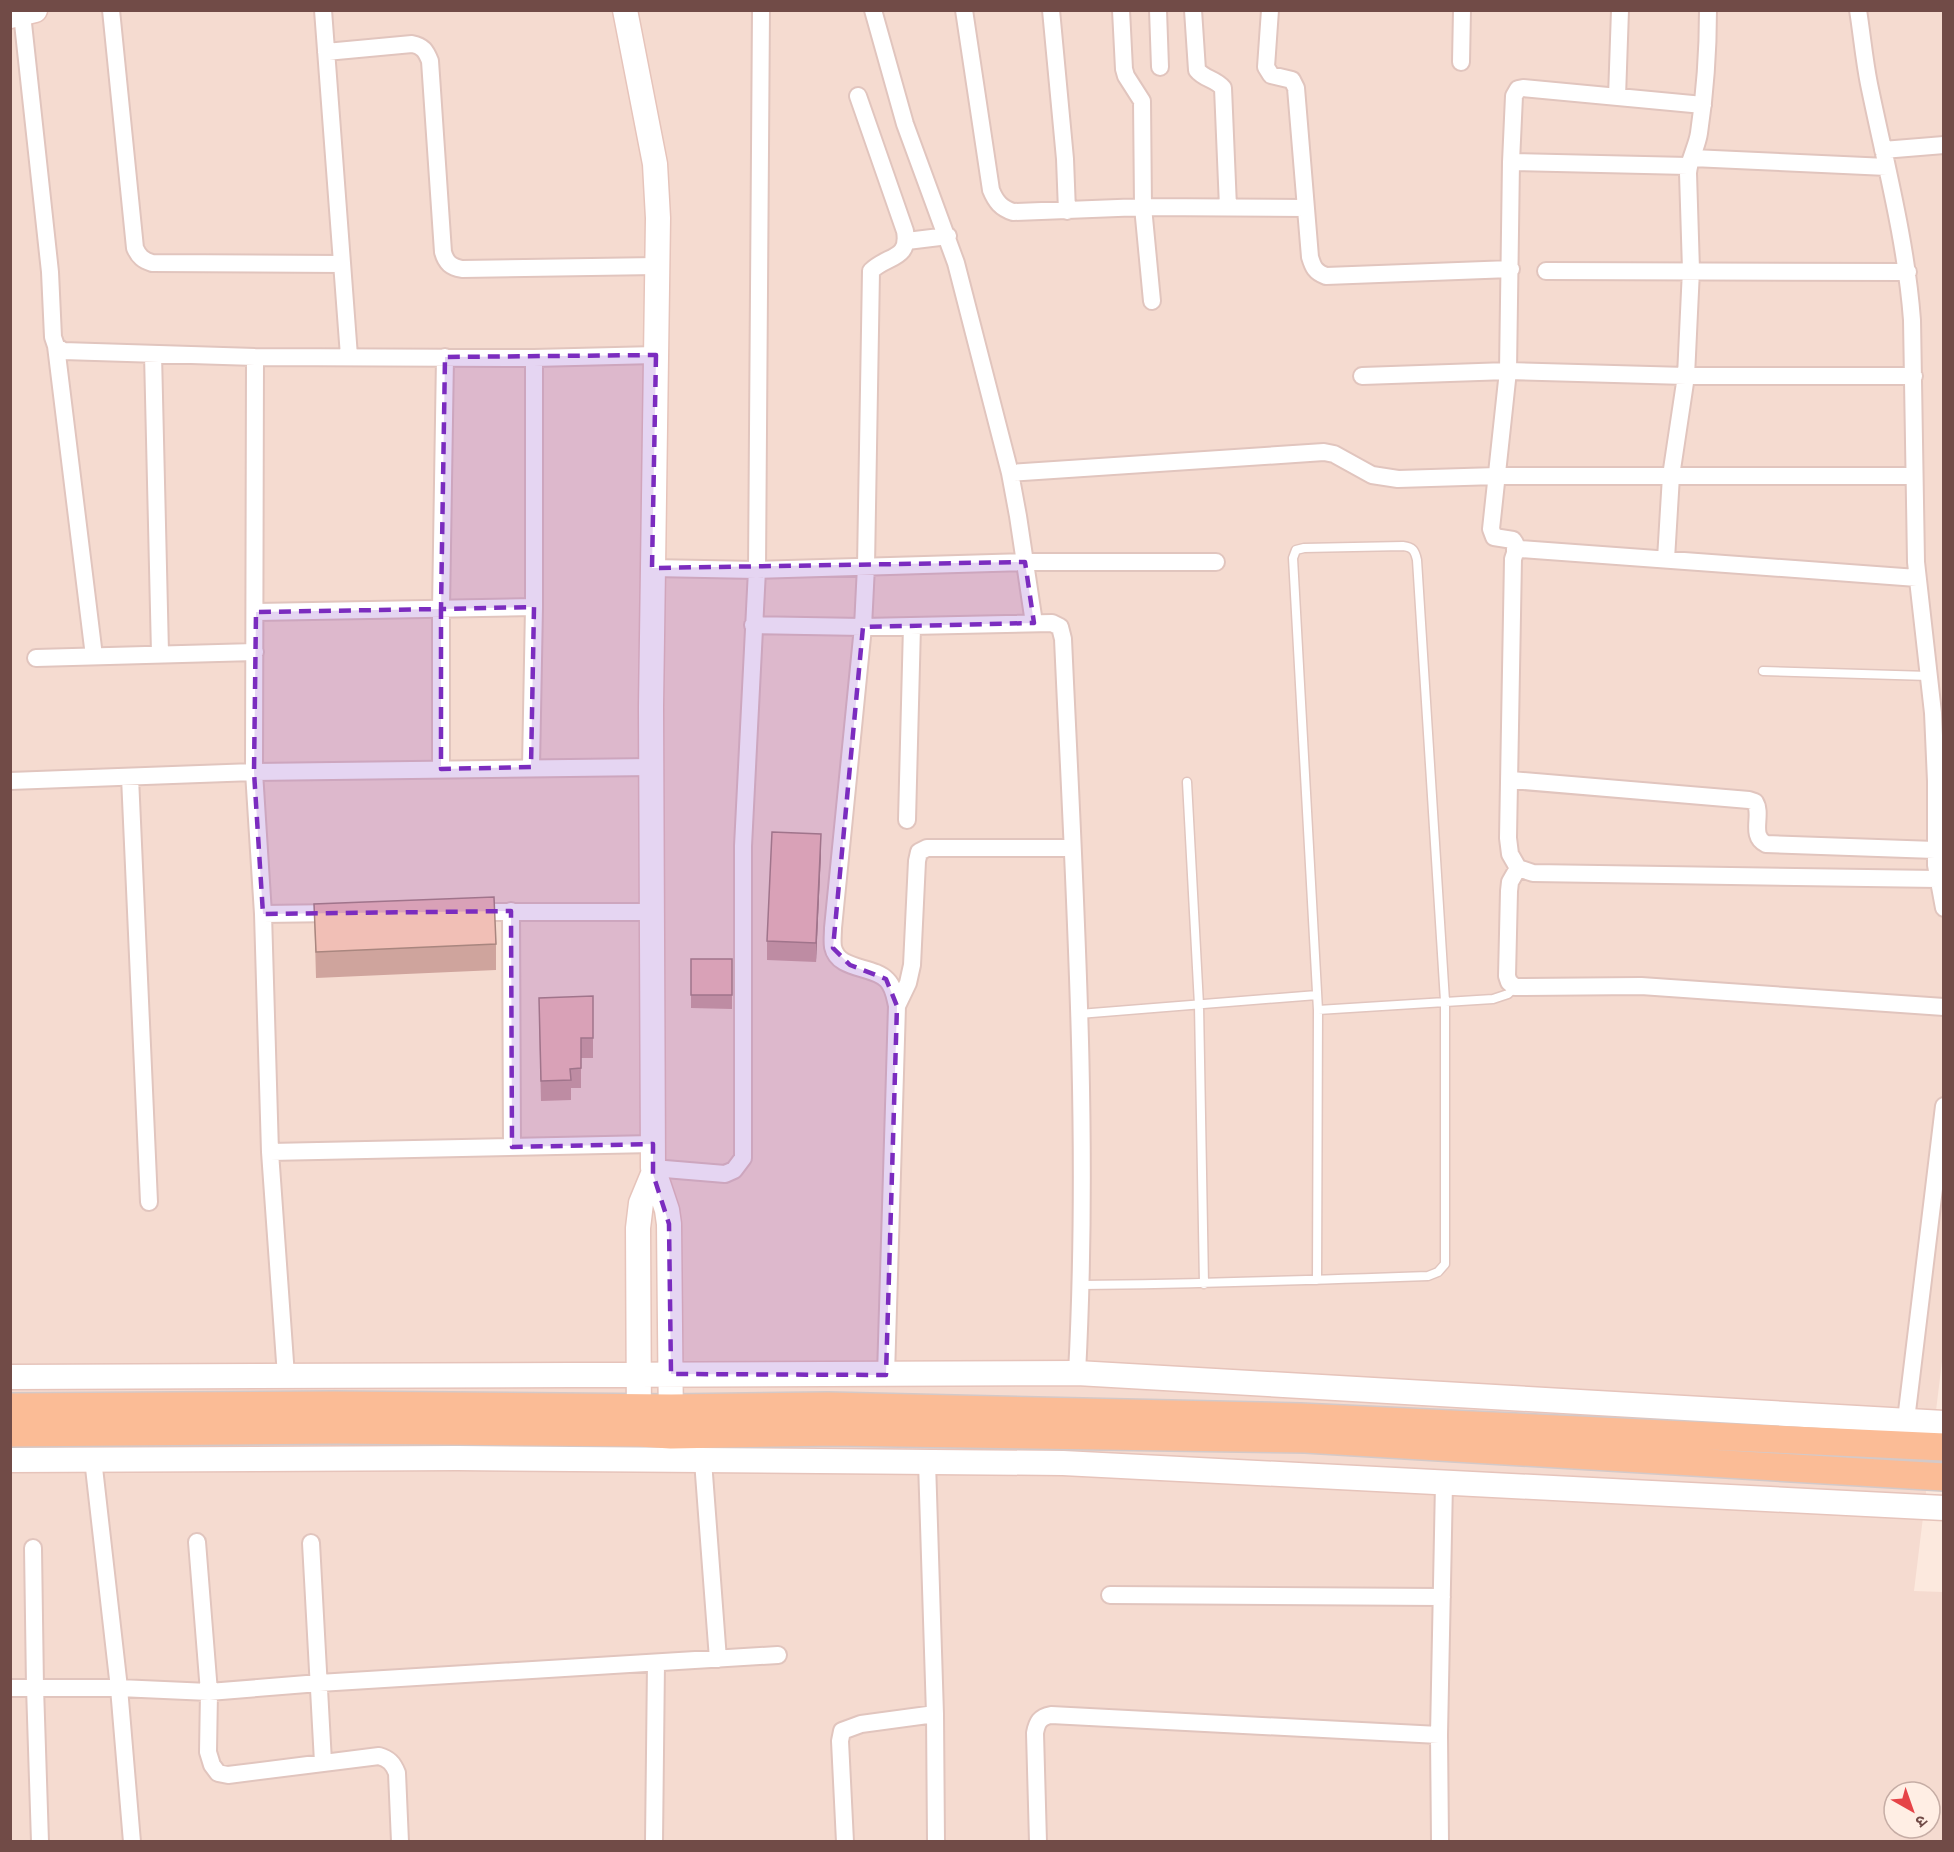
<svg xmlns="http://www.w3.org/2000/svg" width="1954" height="1852" font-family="'Varela Round','Noto Sans Devanagari',sans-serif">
<rect width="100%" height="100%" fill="#fce9de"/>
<path fill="#f5dbd0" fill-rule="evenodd" d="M11,11H1943L1944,1345L1914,1591L1943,1592V1841L11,1842ZM1894,1792H1930V1828H1894Z"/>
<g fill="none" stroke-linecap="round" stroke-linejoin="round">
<g stroke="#e1c5be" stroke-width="11">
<path id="lane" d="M1763,671L1929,676
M1187,782L1199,1005L1204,1284
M1318,1010L1493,999L1508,994L1515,987
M1079,1014L1317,995
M1082,1285C1197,1284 1313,1280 1428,1276L1438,1272L1445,1264V1001L1417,560C1415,551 1413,547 1403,546L1304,548L1296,550L1293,558L1318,1010L1317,1280"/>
</g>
<g stroke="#e1c5be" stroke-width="20">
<path id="street" d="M111,10L135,248C139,257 143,260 152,263L342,264
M323,10L349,356
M873,10L905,124L956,263L1010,473L1018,516L1034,623
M964,10L991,190C996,202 1001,208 1013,212L1143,207L1306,208
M1051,10L1065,159L1067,211
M1121,10L1124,69L1126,76L1142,101L1143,207L1152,301
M1158,10L1160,67
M1193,10L1197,70C1204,79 1216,79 1223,88L1228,207
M1270,10L1266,67L1271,75L1292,80L1296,88L1310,257C1313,267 1315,272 1326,276L1511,269
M1858,10C1862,35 1864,59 1869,84C1885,162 1906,240 1912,320L1916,562L1933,713L1936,781V865L1944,908
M22,14L50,272L53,337L56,346L63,351L255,357L534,358L656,355
M326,52L412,44C423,46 426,51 430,61L443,252C446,263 451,267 462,269L657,266
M1461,62L1462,10
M858,96L905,231C910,260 887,255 871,271L866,566L863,627L833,928C833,934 832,941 833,947C838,971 873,965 887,980C894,987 895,997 897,1006L886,1375
M1617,97L1620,10
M1883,150L1944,145
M1692,158L1887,167
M1511,162L1688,166
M907,241L948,236
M1546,271L1908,272
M56,346L94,656
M153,354L160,653
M255,357L254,772L263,914L270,1152L286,1376
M1362,376L1508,371L1686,376H1914
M1010,473L1324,452L1334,454L1372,475L1398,479L1497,476H1914
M1515,553V543L1513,540L1494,537L1491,529L1508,371L1511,162L1514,96L1518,89L1523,88L1703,105
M1666,559L1671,476L1686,376L1691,270L1688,173C1689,159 1697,147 1699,133C1705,93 1708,51 1708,10
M652,568L757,570L1025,562H1216
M1917,578L1520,549L1515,553L1513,559L1508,838L1510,854L1518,868L1533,873L1938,879
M256,612L534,607
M753,625L863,627L1052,623L1060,627L1063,639C1074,883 1090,1128 1077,1373
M36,658L255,652
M531,767L534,607V358
M441,769V609L445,357
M130,777L149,1202
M1511,780L1749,800L1755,802C1763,815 1749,836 1766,844L1935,850
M10,781L254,772L652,767
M907,820L912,626
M1518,868L1510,882L1509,891L1507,976L1509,982L1515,987L1641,986L1944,1007
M511,911L512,1147
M474,912H652
M263,914L337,913
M897,1006L908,983L912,965L917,861L919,852L927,848H1072
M270,1152L653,1144
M653,1168L725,1174L734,1170L743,1158V846L757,570L761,10
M1906,1420L1944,1106
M93,1459L119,1688L132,1842
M703,1461L718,1659
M927,1462L935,1714L936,1842
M197,1542L209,1692L208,1752L212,1765L218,1773L228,1775L379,1756C389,1759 393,1763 397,1773L400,1842
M311,1543L323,1762
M33,1548L35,1687L40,1842
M1110,1595L1442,1597
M10,1688H119L209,1692L319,1683L778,1655
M654,1842L656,1663
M845,1842L840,1741L842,1731L861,1724L935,1714
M1038,1842L1035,1733C1037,1722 1040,1717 1051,1715L1439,1735
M1440,1842L1439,1735L1444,1483"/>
</g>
<g stroke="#e6c4bb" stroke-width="27">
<path id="secondary" d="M625,10L655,164L658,218L651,707L653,1168L667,1210L669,1224L671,1428
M10,16L35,10
M10,1377L1077,1373L1944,1423
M639,1426L638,1228L641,1203L653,1174
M10,1460L457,1458L1063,1463L1944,1508"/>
</g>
<g stroke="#d4c9c8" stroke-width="30">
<path id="primary" d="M10,1407L334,1405L671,1408L828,1406L1300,1417L1944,1447
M10,1433L339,1430L639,1433L671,1435L832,1432L1305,1439L1944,1477"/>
</g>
<use href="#lane" stroke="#fff" stroke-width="8"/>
<use href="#street" stroke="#fff" stroke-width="16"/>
<use href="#secondary" stroke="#fff" stroke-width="24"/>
<use href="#primary" stroke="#fbbc96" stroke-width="27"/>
</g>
<path fill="#cfa49d" d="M821,853L816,962L767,960V941Z
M314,904L496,944V970L316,978Z
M691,959H732V1009L691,1008Z
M593,996V1058H581V1088H571V1100L541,1101L539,1017Z"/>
<path fill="#a9867f" d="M821,834V853L816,962V943Z"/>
<path fill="#f1bfb6" stroke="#a9867f" stroke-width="1.5" d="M772,832L821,834L816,943L767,941Z
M494,897L496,944L316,952L314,904Z
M691,959H732V995H691Z
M593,996V1038H581V1068L570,1069L571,1080L541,1081L539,998Z"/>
<path fill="#7b2cbf" fill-opacity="0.2" stroke="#7b2cbf" stroke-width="4.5" stroke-dasharray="12 8" stroke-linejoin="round" d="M656,355L652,568L1025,562L1034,623L863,627L833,948L850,965L886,979L897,1006L886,1375L671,1374L669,1224L653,1174V1144L512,1147L511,911L263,914L254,772L256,612L441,609V769L531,767L534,607L441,609L445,357Z"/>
<rect width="1954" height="1852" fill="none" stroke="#714b47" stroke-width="24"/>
<g transform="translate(1912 1810) rotate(140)"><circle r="28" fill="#ffeee4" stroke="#c6ada5" stroke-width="1.5"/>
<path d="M0-4.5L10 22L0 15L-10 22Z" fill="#e64347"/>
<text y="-9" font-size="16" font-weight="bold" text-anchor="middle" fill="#714b47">उ</text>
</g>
</svg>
